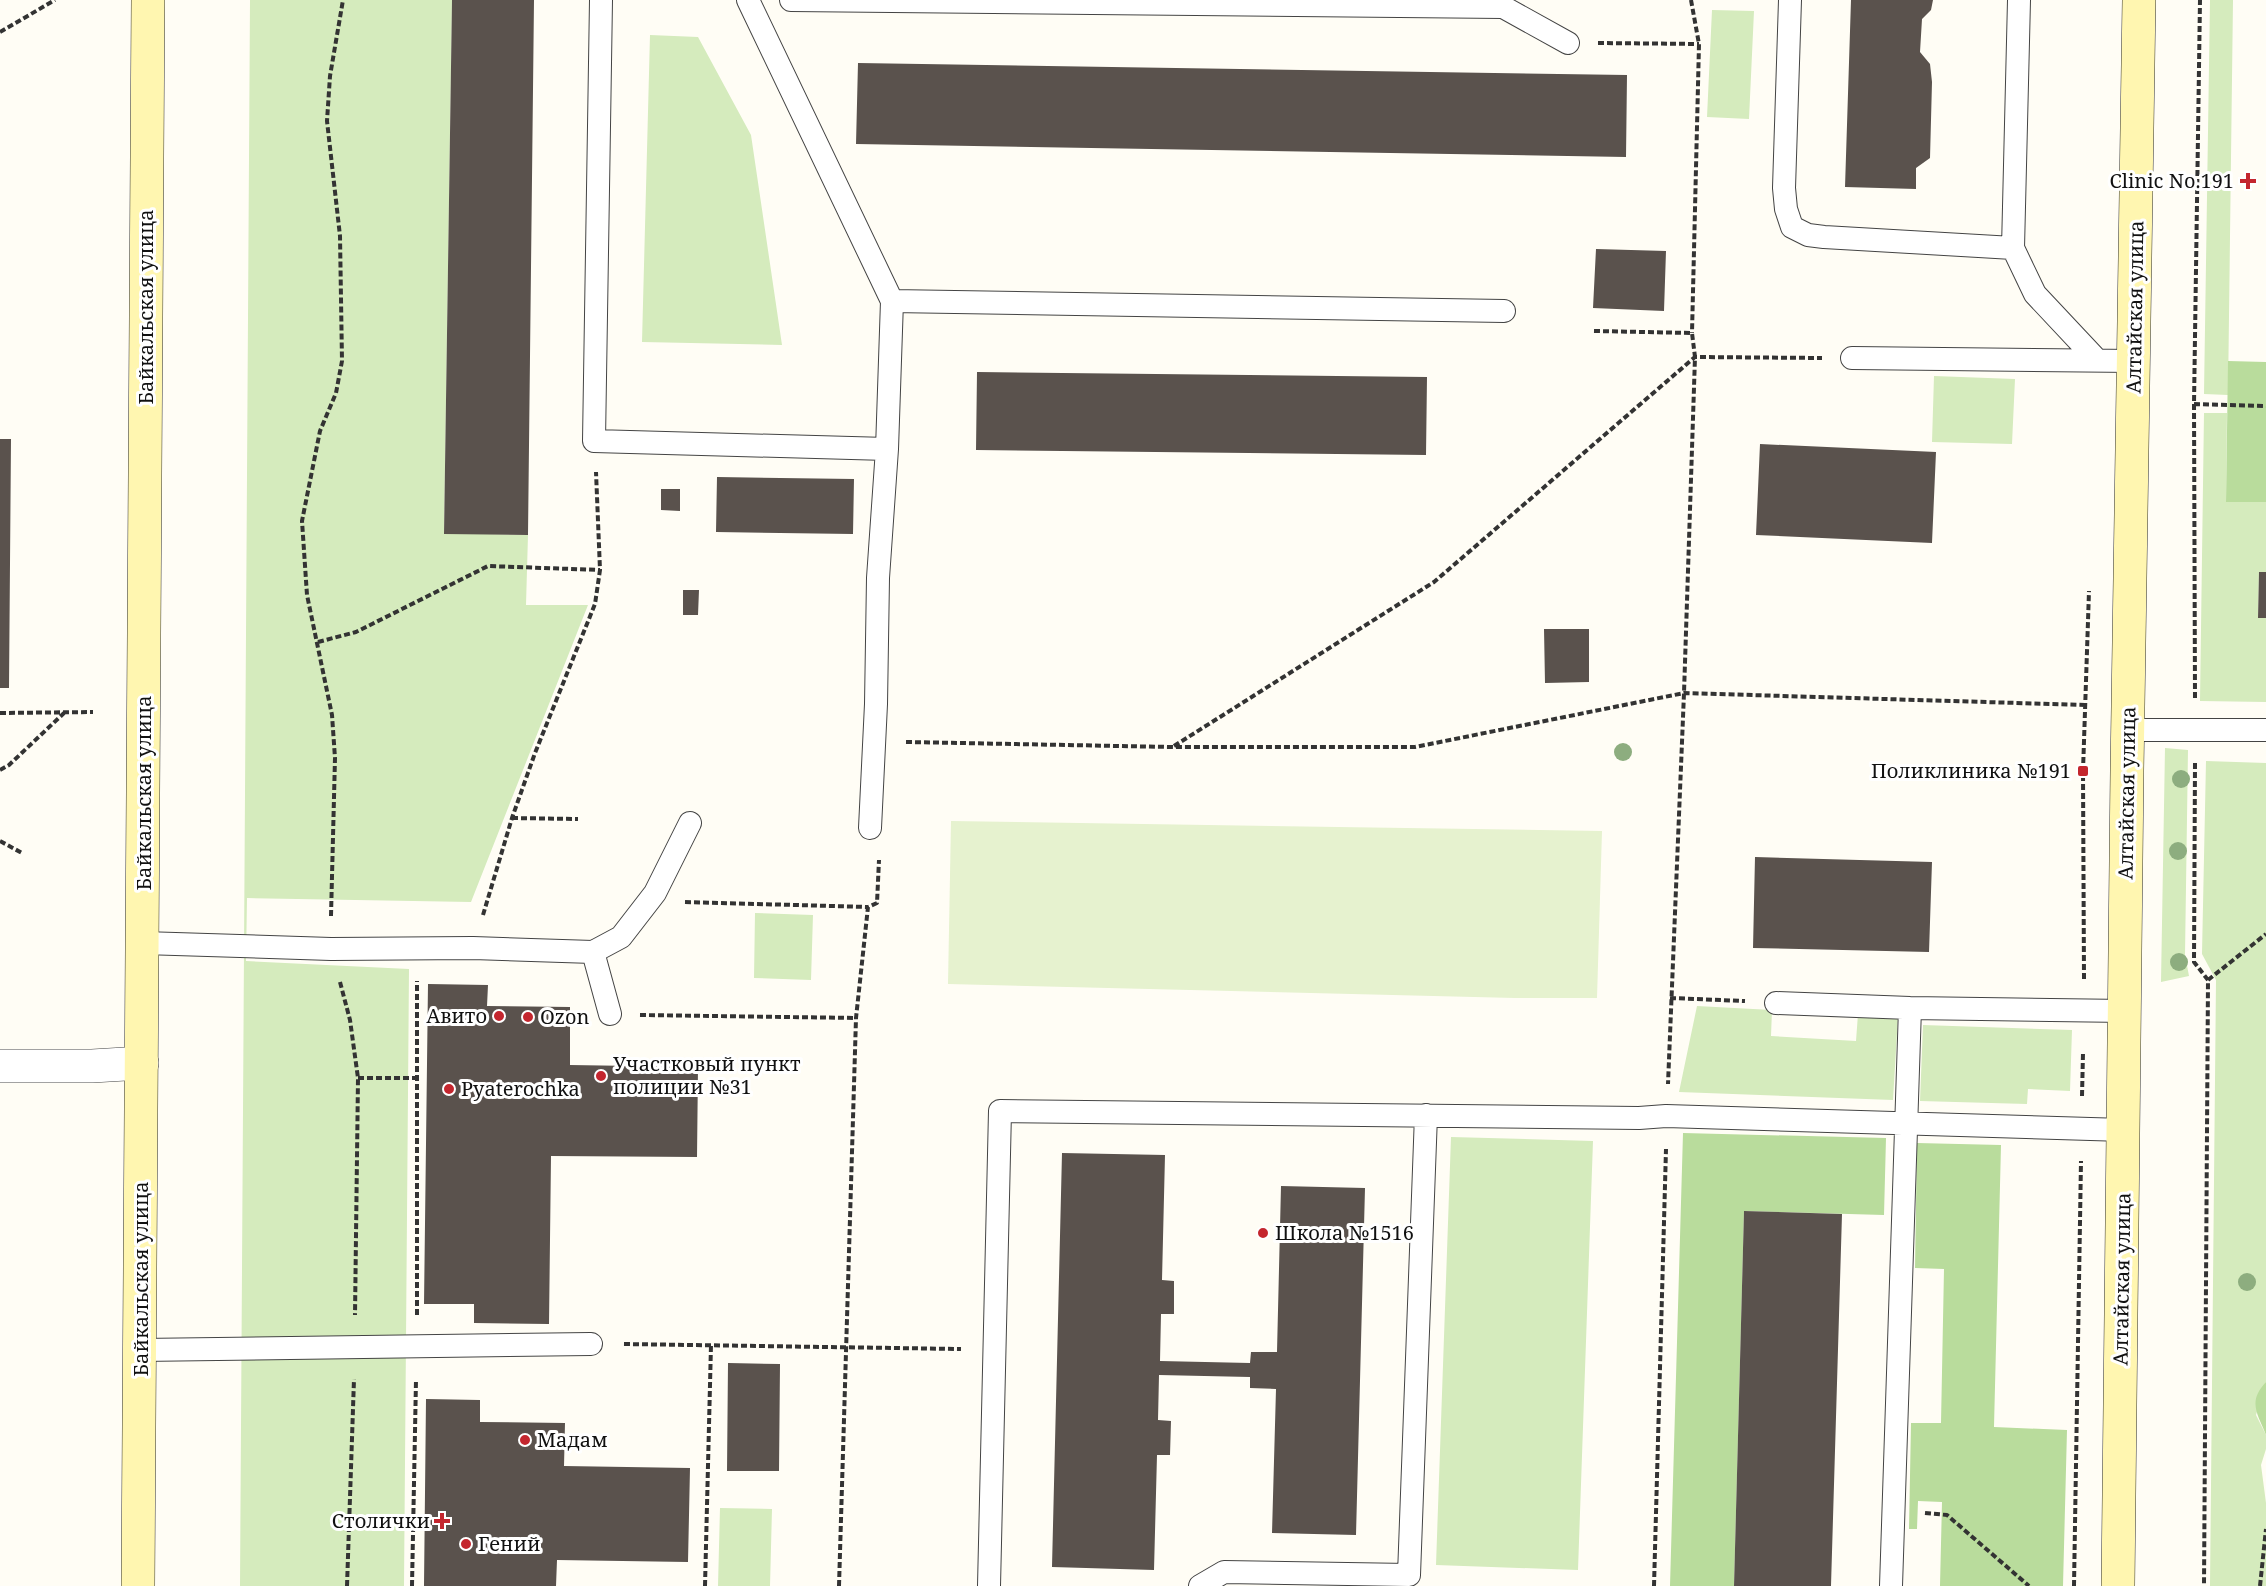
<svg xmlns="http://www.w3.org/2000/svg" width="2266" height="1586" font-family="'Noto Serif',serif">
<rect width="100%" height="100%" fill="#fffdf5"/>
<path fill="#d5ebbd" d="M250,0H452L444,533L528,535L526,605H588L471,902L247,898L246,961L409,969L404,1586H240Z
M2210,0H2233L2228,395L2204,394Z
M1712,10L1754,11L1749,119L1707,117Z
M650,35L698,37L751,135L782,345L642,342Z
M1934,376L2015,379L2012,444L1932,442Z
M2204,413H2227L2226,502H2266V572H2259L2258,617L2266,618V702L2200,701Z
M2165,748L2188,750L2185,955L2189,976L2161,982Z
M2206,761L2266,763V1382L2256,1415L2266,1435V1449L2261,1465L2266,1503V1586H2210L2216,980L2202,954Z
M755,913L813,915L811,980L754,978Z
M1697,1006L1772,1010L1771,1036L1856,1041L1858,1014L1898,1016L1893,1100L1679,1092Z
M1923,1025L2072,1030L2070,1091L2028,1089L2027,1104L1920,1101Z
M1451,1137L1593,1141L1578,1570L1436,1565Z
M720,1508L772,1509L770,1586H718Z"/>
<path fill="#b9dc9c" d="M2228,361L2266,362V502H2226Z
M1683,1133L1886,1138L1884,1215L1744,1211L1734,1586H1670Z
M1917,1143L2001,1145L1994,1427L2067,1430L2063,1586H1940L1942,1502L1918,1501L1917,1529H1909L1911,1423H1941L1944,1269L1915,1268Z
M2266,1382V1435C2258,1414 2247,1402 2266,1382Z"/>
<path fill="#e6f2cf" d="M951,821L1602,831L1597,998H1515L948,984Z"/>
<path fill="#5a524d" d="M452,0H534L528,535L444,534Z
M1851,0H1933L1931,10L1922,19L1920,52L1930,64L1932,82L1930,158L1916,168V189L1845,187Z
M858,63L1627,75L1626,157L856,144Z
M1596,249L1666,251L1664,311L1593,308Z
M977,372L1427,377L1426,455L976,450Z
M0,439H11L9,688H0Z
M1760,444L1936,452L1932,543L1756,535Z
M717,477L854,479L853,534L716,532Z
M661,489H680V511L661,510Z
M2259,572H2266V618H2258Z
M683,590H699L698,615H683Z
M1544,629H1589V682L1545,683Z
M1755,857L1932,862L1929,952L1753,948Z
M428,984L488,985L487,1006L570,1007V1065L698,1067L697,1157L551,1156L549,1324L474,1323V1304H424Z
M1062,1153L1165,1155L1162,1280L1174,1281V1314H1161L1160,1361L1250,1363L1251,1352H1277L1281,1186L1365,1188L1356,1535L1272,1533L1276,1389L1250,1388V1377L1159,1375L1158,1420L1171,1421L1170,1455H1157L1154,1570L1052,1567Z
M1744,1211L1842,1214L1831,1586H1734Z
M728,1363L780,1364L779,1471H727Z
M426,1399L480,1400V1422L565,1423L564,1466L690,1468L688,1562L557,1560L556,1586H424Z"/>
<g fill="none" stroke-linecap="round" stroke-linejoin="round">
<g stroke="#444" stroke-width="24">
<path id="lane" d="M601,0L594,441L887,449
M748,0L892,301L887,449L878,578L876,704L870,828
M791,0L1503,7L1568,43
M1790,0L1784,188L1786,209L1792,227L1808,235L1824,237L2013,248L2035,294L2096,359
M2013,248L2019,0
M892,301L1504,311
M1852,358L2134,361
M2127,730H2266
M143,943L331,949L473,948L593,952L610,1014
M593,952L621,937L655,893L690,823
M1776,1003L1910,1008L2126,1011
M140,1350L591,1344
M989,1586L1000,1111L1639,1118L1666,1116L2124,1130
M1200,1586L1224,1572L1409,1575L1426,1115
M1891,1586L1910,1008"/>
</g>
<g stroke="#444" stroke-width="34">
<path id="street" d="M0,1066H92L142,1063"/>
</g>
<g stroke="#333" stroke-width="34">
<path id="secondary" d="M138,1586L148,0
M2118,1586L2127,771L2139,0"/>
</g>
<path stroke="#333" stroke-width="4" stroke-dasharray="6 3" stroke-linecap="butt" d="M1691,0L1699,44L1692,333
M0,32L55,0
M1598,43L1699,44
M1594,331L1692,333L1695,357L1684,693L1668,1084
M2194,404L2266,406
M318,642L356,632L488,566L600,570
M2195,698L2194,404L2200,0
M0,713L93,712
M906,742L1173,747H1415L1684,693L2085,705
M1174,746L1434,582L1695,357L1822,358
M2195,763L2194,962L2208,980L2204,1586
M0,770L9,765L64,713
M512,818L578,819
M0,841L22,853
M685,902L868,907
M483,915L512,818L535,753L595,604L600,570L596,472
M331,916L335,758L332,715L307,595L302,521L320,431L336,393L342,361L340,236L327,121L330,76L343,0
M2084,979L2083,771L2089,591
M2208,980L2266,934
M340,982L350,1020L358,1078L355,1315
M1670,998L1745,1001
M640,1015L856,1018
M358,1078H416
M2082,1096L2083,1053
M417,1315V981
M624,1344L961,1349
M1925,1513L1947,1515L2029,1586
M347,1586L354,1379
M412,1586L416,1380
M705,1586L711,1345
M839,1586L856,1018L868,907L877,903L879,860
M1654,1586L1666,1149
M2074,1586L2081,1161
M2260,1586L2266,1529"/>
<use href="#lane" stroke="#fff" stroke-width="22"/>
<use href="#street" stroke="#fff" stroke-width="33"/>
<use href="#secondary" stroke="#fff6b0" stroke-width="33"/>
</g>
<g fill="#8dad7f">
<circle cx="1623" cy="752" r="9"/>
<circle cx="2181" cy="779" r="9"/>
<circle cx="2178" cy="851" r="9"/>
<circle cx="2179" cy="962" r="9"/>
<circle cx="2247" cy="1282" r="9"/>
</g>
<g fill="#c4262e" stroke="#fff" stroke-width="2">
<path d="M2245 172h6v6h6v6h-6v6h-6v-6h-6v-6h6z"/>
<rect x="2077" y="765" width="12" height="12" rx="3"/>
<circle cx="499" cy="1016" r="6"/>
<circle cx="528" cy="1017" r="6"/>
<circle cx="601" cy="1076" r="6"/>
<circle cx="449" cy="1089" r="6"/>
<circle cx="1263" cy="1233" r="6"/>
<circle cx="525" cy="1440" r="6"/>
<path d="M439 1512h6v6h6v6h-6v6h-6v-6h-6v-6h6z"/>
<circle cx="466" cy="1544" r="6"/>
</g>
<g text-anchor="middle" stroke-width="6" stroke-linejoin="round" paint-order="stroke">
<g font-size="20" fill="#111" stroke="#fff" text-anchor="start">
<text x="2234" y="188" text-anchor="end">Clinic No.191</text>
<text x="2071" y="778" text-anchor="end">Поликлиника №191</text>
<text x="487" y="1023" text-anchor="end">Авито</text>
<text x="540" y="1024">Ozon</text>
<text x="613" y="1071">Участковый пункт<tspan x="613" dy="23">полиции №31</tspan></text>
<text x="461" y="1096">Pyaterochka</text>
<text x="1275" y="1240">Школа №1516</text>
<text x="537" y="1447">Мадам</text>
<text x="430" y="1528" text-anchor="end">Столички</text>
<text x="478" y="1551">Гений</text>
</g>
<g font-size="20" fill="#111" stroke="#fff">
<text transform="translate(146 307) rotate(-90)" y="7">Байкальская улица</text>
<text transform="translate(2135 307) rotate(-89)" y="7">Алтайская улица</text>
<text transform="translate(144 793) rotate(-90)" y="7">Байкальская улица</text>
<text transform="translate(2127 793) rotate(-89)" y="7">Алтайская улица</text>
<text transform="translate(141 1279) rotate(-90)" y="7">Байкальская улица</text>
<text transform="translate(2122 1279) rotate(-89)" y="7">Алтайская улица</text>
</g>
</g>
</svg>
